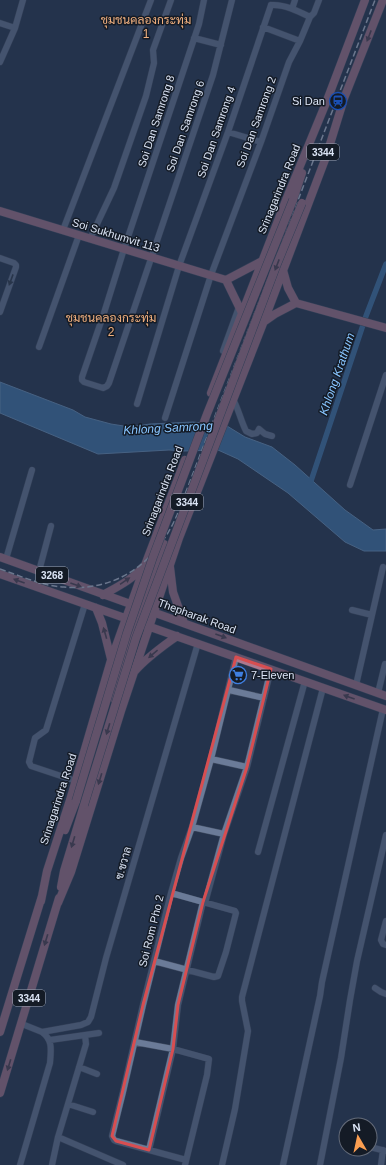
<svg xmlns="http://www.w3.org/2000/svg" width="386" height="1165" font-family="Arial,Sarabun,sans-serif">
<rect width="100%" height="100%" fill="#25334c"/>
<path fill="#4179ad" stroke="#6f99c3" d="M0,382L73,410L85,417L111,424L130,427L150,424L193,422L227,426L245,437L272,447L295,465L345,510L373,530L386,529V551H364L345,542L288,493L238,459L218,450L184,451L169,450L98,454L0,413Z"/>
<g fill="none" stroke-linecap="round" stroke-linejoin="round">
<path stroke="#4179ad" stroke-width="5.5" d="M309,487L366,316L386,264"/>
<g stroke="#434f64" stroke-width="7">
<path id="minor" d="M204,0L199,24L124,249L104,313L82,377V380L84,382L103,388L107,386L109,383L213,75L232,0
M292,9L295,0
M310,17L314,13L319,0
M0,23L15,28
M263,27L300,41
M194,38L221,45
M0,62L15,28L23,0
M228,132L261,142
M63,230L151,0
M90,239L114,188L146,96L154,63L153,50L171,0
M0,258L14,263L16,265V267L0,312
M39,347L79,235
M223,351L239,307
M234,401C239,411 241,421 246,431L252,434L257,433L259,429L265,434L272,436
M137,404L179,266L228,132L271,5
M165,418L211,275L261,142L289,62L300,41L310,17C298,11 284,4 271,5
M350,485L386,375
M6,559L32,470
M39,571L51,526
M352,610L372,615
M356,685L383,567
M229,690L264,698
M378,693L385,664
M211,759L247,767
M76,781L31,766L29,762L35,738L46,730L85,604
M192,827L224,834
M258,852L305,681
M205,903L224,834L247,767L271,669
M386,921L381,940L383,944L386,945
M154,961L214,977L218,976L226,952L236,913L235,911L171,893
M375,988L381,992L386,994
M22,1024L42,1032L81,1025L88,1022L91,1017L106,958L198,643
M85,1035L99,1033
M50,1040L85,1035L86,1044L58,1137L52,1165
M135,1042L173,1049L209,1059L207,1075L185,1165
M79,1067L97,1074
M68,1104L93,1112
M58,1137L123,1165
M370,1147L386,1151
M149,1150L173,1049L178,1005L203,902
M186,1160L116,1141L114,1140L112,1136L123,1092L143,1005L171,893L181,858L192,827L211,759L236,657
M20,1165L50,1063C51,1050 53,1040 42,1032
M222,1165L235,1109L248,1031L242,1001V997L323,688
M283,1165L320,996L322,982L383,709
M320,1165L341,1058L350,1000L357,961L386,835
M381,1165L383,1150"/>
</g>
<g stroke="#434f64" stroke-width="9">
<path id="major" d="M326,103L365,0
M341,106L383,0
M293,200L302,173
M0,211L226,280L262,261
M283,270L288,288L296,303
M226,280L242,313
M265,321L275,314L296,303L386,328
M211,393L286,200L328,98
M0,557L386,696
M170,567L173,592L184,623
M0,574L386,710
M103,595C117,587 133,579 143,567
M96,608L102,623L111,659
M135,671C147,657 162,647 177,636
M112,698L136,622L164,544
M65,830L76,801
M61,887L64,871L84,805
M41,901L47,871L70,800L111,660L145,565L185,460
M58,903L71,872L121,711L179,538L264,321L326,157L343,102
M0,1032L42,896
M0,1093L59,898"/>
</g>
<use href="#minor" stroke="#6b7b98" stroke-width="6"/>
<use href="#major" stroke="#ae788e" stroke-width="8"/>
<path stroke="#c0c9dc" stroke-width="1.5" stroke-dasharray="6 3" stroke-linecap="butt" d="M0,569C21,576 42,586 64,587C117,592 157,562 177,515L375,0"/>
<g stroke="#434f64" stroke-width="9" stroke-linecap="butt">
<path id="major-bridge" d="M76,801L127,633L153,557L207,414L293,200
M84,805L136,638L277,264L302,203"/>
</g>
<use href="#major-bridge" stroke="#ae788e" stroke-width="8"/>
</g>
<defs><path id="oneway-solid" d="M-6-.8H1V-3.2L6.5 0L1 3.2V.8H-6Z"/></defs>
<g fill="#524050">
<use href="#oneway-solid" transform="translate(369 36) rotate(111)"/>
<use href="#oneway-solid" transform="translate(277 265) rotate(111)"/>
<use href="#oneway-solid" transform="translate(19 581) rotate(-160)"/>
<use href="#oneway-solid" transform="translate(125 581) rotate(-34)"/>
<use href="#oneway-solid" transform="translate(76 585) rotate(20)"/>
<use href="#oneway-solid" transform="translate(105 633) rotate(-106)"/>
<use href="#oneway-solid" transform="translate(221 636) rotate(20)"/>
<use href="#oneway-solid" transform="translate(153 654) rotate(140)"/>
<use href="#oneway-solid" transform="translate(349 697) rotate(-160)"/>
<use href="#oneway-solid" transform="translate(108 729) rotate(107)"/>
<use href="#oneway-solid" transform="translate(100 779) rotate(107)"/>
<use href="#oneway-solid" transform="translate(73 842) rotate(107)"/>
<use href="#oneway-solid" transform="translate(46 940) rotate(107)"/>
<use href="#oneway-solid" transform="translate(9 1065) rotate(107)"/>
</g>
<use fill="#2e3848" href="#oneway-solid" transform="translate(11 280) rotate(110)"/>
<path d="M0 0H386V1165H0ZM236,657L271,669L247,767L203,902L178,1005L173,1049L149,1150L116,1141L112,1136L143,1005Z" fill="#25334c" fill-opacity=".55" fill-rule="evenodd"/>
<path fill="none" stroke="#d74e51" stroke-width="3" stroke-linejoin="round" d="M236,657L271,669L247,767L203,902L178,1005L173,1049L149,1150L116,1141L112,1136L143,1005Z"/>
<defs>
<g id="station-ring" transform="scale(0.9)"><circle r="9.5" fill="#141b26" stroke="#1a4fb4" stroke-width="1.5"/><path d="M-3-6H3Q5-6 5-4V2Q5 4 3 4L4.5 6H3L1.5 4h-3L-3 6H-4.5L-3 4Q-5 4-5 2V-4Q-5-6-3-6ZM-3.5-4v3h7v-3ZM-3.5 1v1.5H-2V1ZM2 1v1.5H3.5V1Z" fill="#1a4fb4"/></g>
<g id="supermarket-ring" transform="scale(0.9)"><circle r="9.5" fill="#141b26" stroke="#3f7fe0" stroke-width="1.5"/><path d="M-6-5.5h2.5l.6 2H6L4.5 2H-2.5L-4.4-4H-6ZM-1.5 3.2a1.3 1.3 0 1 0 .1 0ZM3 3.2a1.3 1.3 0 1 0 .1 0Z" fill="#3f7fe0"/></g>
</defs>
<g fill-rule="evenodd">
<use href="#station-ring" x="338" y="101"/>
<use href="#supermarket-ring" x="238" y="675"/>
</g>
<g text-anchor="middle" stroke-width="3" stroke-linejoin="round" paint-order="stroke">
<g fill="#141b26" stroke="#9fa8b7" stroke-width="1">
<rect x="307" y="144" width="32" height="16" rx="3"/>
<rect x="171" y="494" width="32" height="16" rx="3"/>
<rect x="36" y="567" width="32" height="16" rx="3"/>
<rect x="13" y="990" width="32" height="16" rx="3"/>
</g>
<g font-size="10" font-weight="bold" fill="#dbe4f5">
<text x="323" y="156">3344</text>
<text x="187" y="506">3344</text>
<text x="52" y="579">3268</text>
<text x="29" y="1002">3344</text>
</g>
<g font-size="11" fill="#dbe4f5" stroke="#141b26" text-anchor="end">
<text x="325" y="105">Si Dan</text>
<text x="251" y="679" text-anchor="start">7-Eleven</text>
</g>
<g font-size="11" fill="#dbe4f5" stroke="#141b26">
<text transform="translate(156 121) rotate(-72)" y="4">Soi Dan Samrong 8</text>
<text transform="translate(256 122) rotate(-70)" y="4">Soi Dan Samrong 2</text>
<text transform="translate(185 126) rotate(-71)" y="4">Soi Dan Samrong 6</text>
<text transform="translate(216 132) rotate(-71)" y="4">Soi Dan Samrong 4</text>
<text transform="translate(279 189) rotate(-68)" y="4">Srinagarindra Road</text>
<text transform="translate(116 235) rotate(17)" y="4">Soi Sukhumvit 113</text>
<text transform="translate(162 491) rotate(-69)" y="4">Srinagarindra Road</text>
<text transform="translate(197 616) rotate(20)" y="4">Thepharak Road</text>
<text transform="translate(58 799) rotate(-72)" y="4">Srinagarindra Road</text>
<text transform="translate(123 863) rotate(-74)" y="4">ซ.ชวาล</text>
<text transform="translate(151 931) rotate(-76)" y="4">Soi Rom Pho 2</text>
</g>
<g font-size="12" fill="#f1b07f" stroke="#141b26">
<text x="146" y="24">ชุมชนคลองกระทุ่ม<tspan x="146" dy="14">1</tspan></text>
<text x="111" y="322">ชุมชนคลองกระทุ่ม<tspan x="111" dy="14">2</tspan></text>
</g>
<g font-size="12" font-style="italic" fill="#88c5ff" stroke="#141b26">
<text transform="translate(337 374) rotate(-71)" y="4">Khlong Krathum</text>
<text transform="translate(168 428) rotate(-3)" y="4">Khlong Samrong</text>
</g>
</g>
<g transform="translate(358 1137) rotate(351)"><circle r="19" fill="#141b26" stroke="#646b79"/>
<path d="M0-3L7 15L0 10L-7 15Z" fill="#fb9e51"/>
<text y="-6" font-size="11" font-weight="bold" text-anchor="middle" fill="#dbe4f5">N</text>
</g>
</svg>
